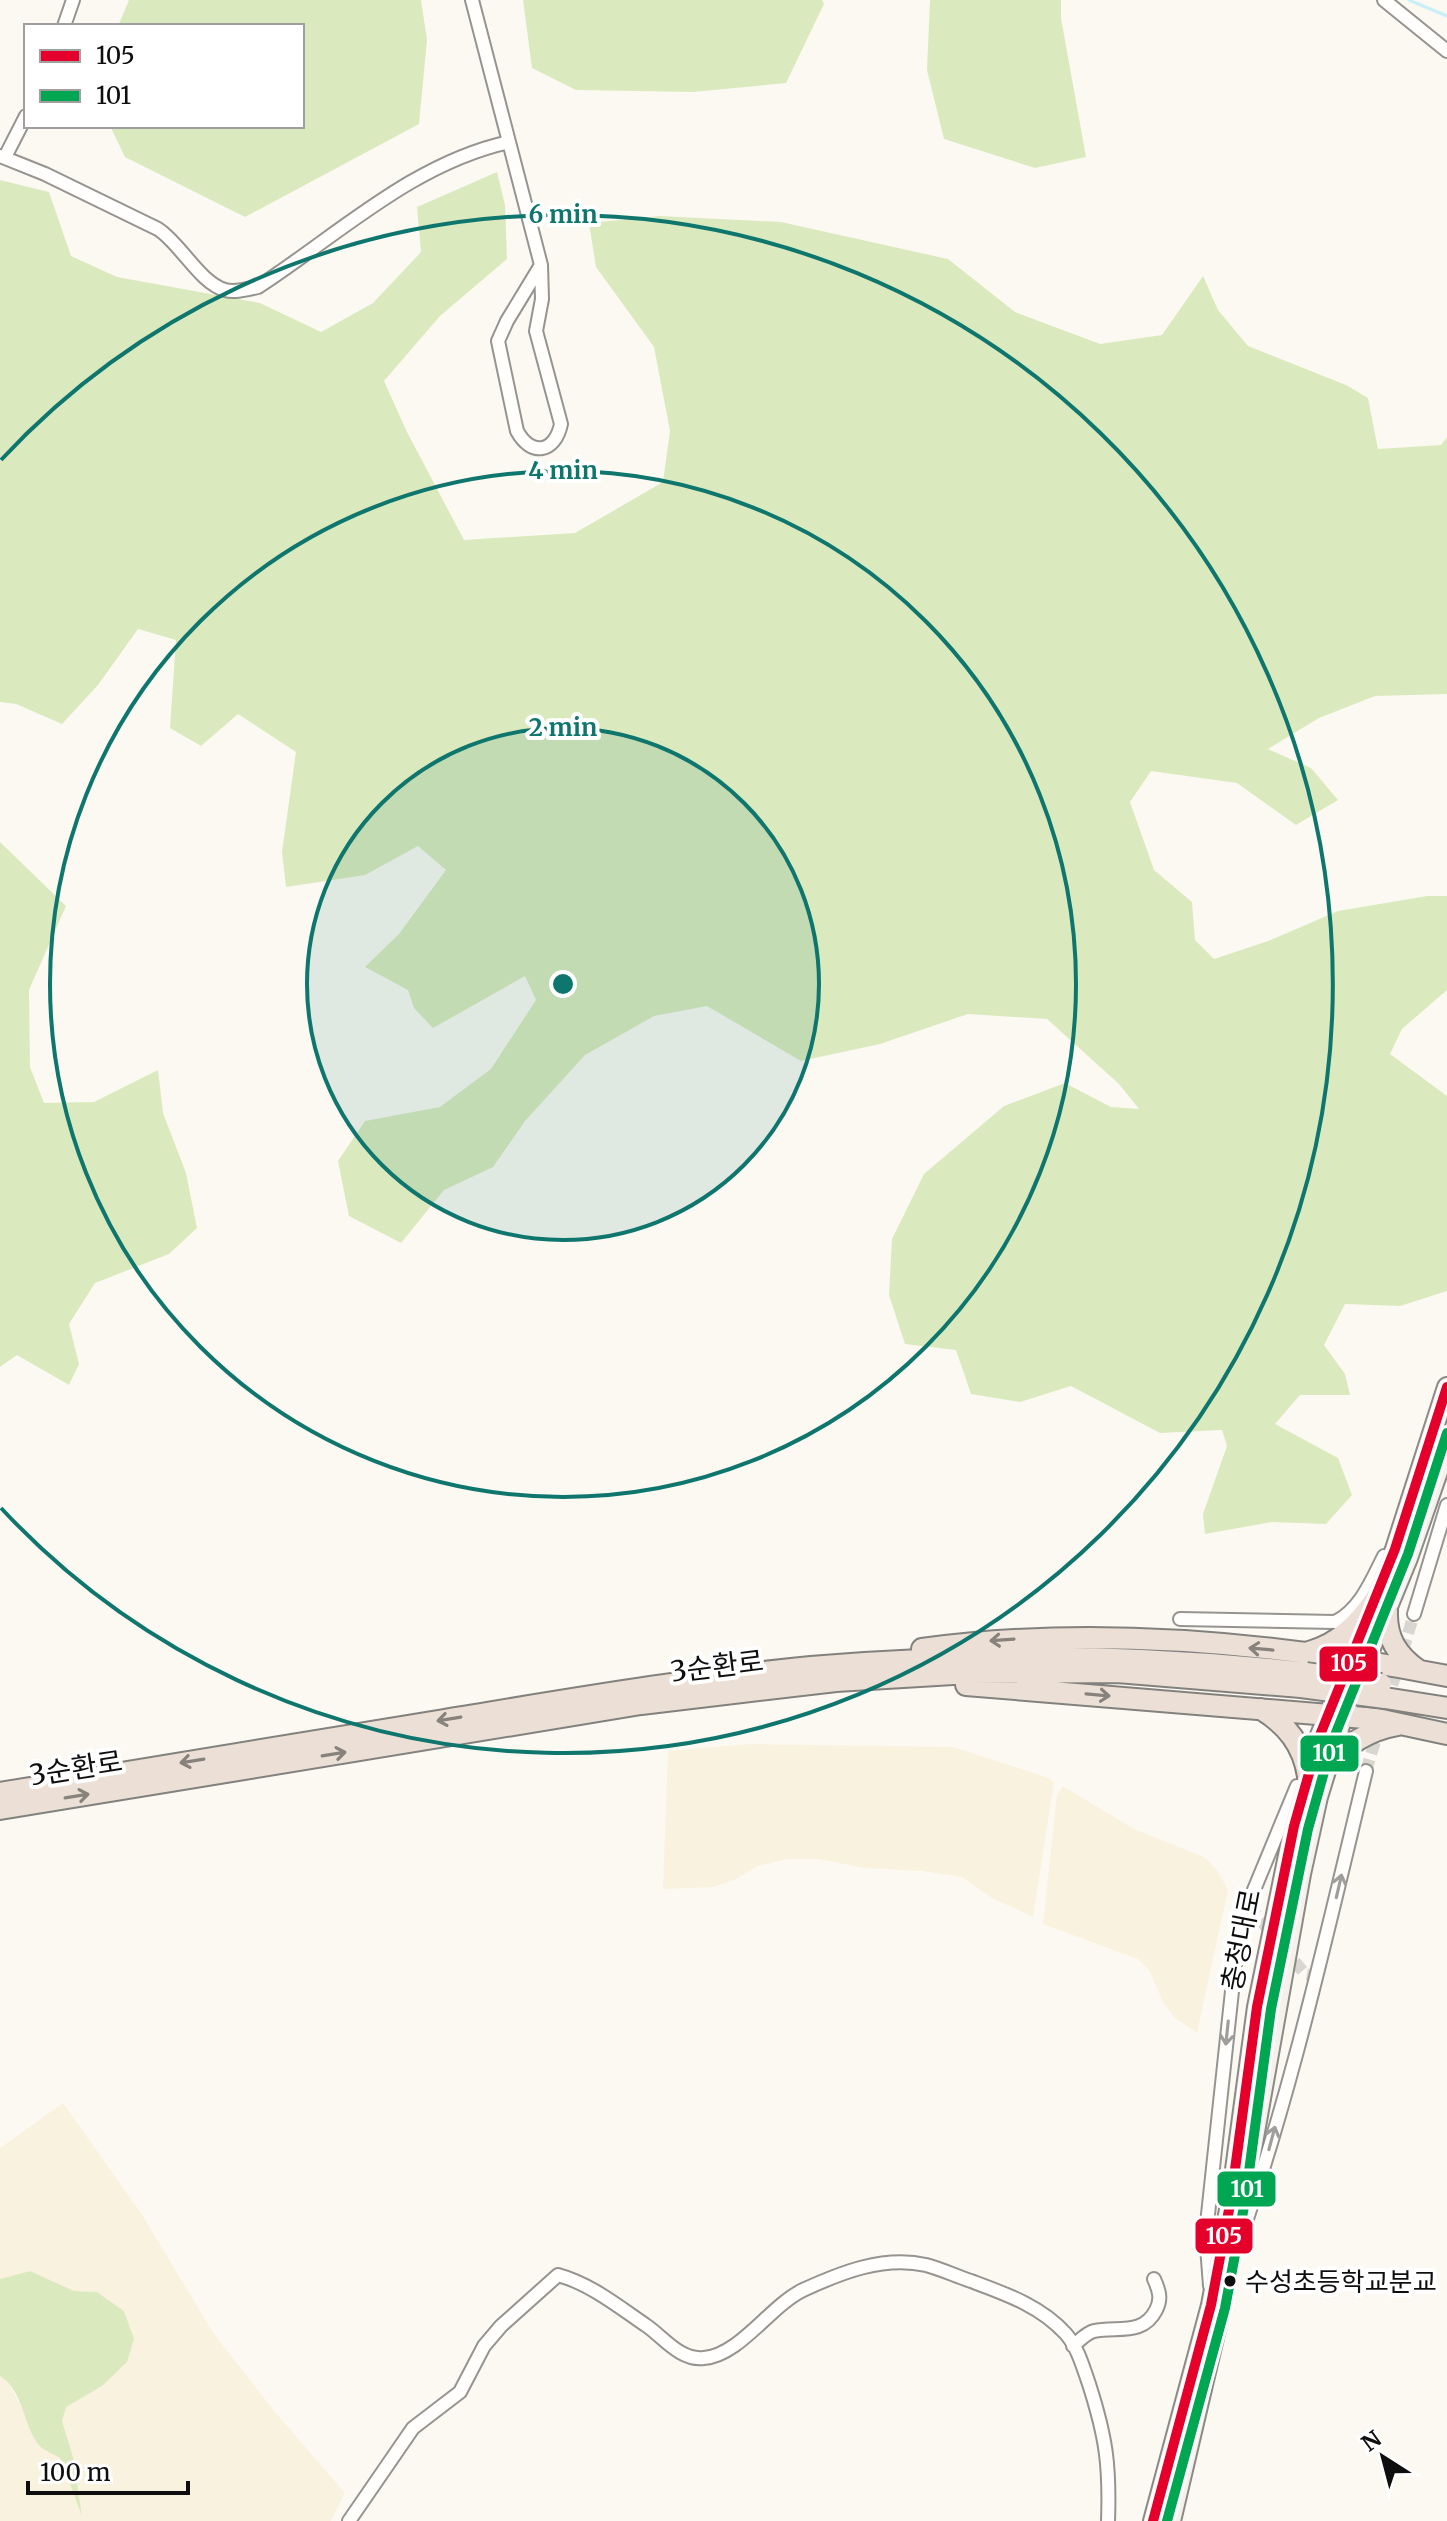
<svg xmlns="http://www.w3.org/2000/svg" width="1447" height="2521" font-family="Merriweather,'Noto Sans KR',serif">
<rect width="100%" height="100%" fill="#fcf9f2"/>
<path fill="#f9f2de" d="M751,1744L953,1747L1049,1778L1054,1782L1033,1917L990,1897L962,1877L923,1871L865,1868L818,1859H788L758,1866L736,1879L714,1887L663,1889L668,1751Z
M1063,1786L1134,1829L1206,1858L1217,1870L1228,1890L1197,2033L1174,2017L1163,2002L1149,1970L1138,1959L1043,1924L1057,1794Z
M63,2103L141,2213L214,2334L275,2412L345,2493L331,2521H0V2376L7,2380L22,2408L39,2446L60,2458L81,2511L73,2457L62,2421L66,2406L102,2386L133,2339L124,2311L97,2292L74,2291L30,2271L0,2279V2148Z"/>
<path fill="#dbeabe" d="M129,0H421L427,40L419,124L245,217L125,157L110,126H302V26H118Z
M523,0H822L824,4L786,83L693,92L576,90L532,68Z
M930,0H1061V18L1086,157L1035,168L944,139L927,70Z
M497,172L505,205L507,259L440,316L384,381L407,432L464,540L575,533L663,482L670,431L654,347L596,267L589,223L660,216L781,222L948,259L1015,312L1100,344L1162,335L1203,276L1218,310L1248,346L1346,385L1368,398L1378,449L1441,445L1447,437V694L1375,696L1319,718L1268,749L1311,768L1338,800L1296,825L1237,783L1151,771L1130,802L1154,870L1192,902L1195,940L1214,959L1268,941L1338,911L1427,896H1447V990L1402,1029L1390,1054L1447,1096V1291L1400,1306L1345,1304L1324,1345L1345,1374L1350,1395H1300L1275,1424L1338,1458L1352,1495L1326,1524L1272,1522L1205,1534L1203,1514L1227,1446L1222,1430L1160,1433L1071,1386L1020,1402L971,1394L956,1350L905,1344L889,1295L892,1239L924,1174L1004,1106L1065,1083L1111,1107L1139,1109L1119,1084L1047,1019L968,1014L880,1044L801,1061L707,1006L654,1016L585,1055L525,1121L493,1167L444,1190L401,1243L349,1216L338,1161L365,1121L440,1107L491,1069L536,1000L525,976L433,1028L414,1008L408,990L365,967L399,934L446,870L418,846L365,875L286,887L282,852L296,752L238,714L201,746L170,728L176,640L138,629L98,685L62,724L16,704L0,702V180L49,192L71,256L117,277L260,303L321,332L373,303L421,252L417,207Z
M0,842L66,906L29,990L30,1067L44,1103L94,1102L158,1070L163,1113L186,1173L197,1228L169,1254L95,1283L69,1324L79,1364L69,1385L17,1355L0,1367Z
M30,2271L74,2291L97,2292L124,2311L134,2339L127,2362L102,2386L66,2407L62,2421L73,2457L82,2516L60,2458C54,2454 42,2450 38,2444C23,2424 23,2390 0,2376V2279Z"/>
<g fill="none" stroke-linecap="round" stroke-linejoin="round">
<path stroke="#c8eef8" stroke-width="3" d="M1409,0L1447,16"/>
<path stroke="#d8d6d0" stroke-width="12" stroke-dasharray="12 6" stroke-linecap="butt" d="M1366,1771L1414,1614
M1249,1906L1305,1974L1317,1976"/>
<g stroke="#959491" stroke-width="16">
<path id="minor" d="M1384,0L1447,51
M64,26L73,0
M509,142L541,265L542,299L536,331L561,424C555,453 531,457 517,431L498,341L507,321L541,265
M0,156L45,174L158,229C180,243 200,283 225,290C235,293 248,289 258,287C338,235 413,163 509,142L472,0
M5,157L26,116
M1414,1614L1447,1505
M1180,1619L1335,1622C1360,1610 1372,1580 1384,1556
M1231,2265C1289,2104 1326,1937 1366,1771
M1210,2286L1206,2233L1239,1926L1297,1786
M1073,2346C1079,2341 1086,2333 1094,2331C1117,2326 1143,2336 1156,2310C1162,2299 1159,2290 1154,2279
M349,2521L413,2428L460,2392L484,2346L501,2326L558,2275C591,2284 619,2307 647,2326C664,2338 681,2361 704,2358C740,2355 770,2306 803,2290C840,2273 884,2255 926,2265C941,2269 956,2276 971,2281C1006,2294 1041,2306 1066,2334C1078,2348 1083,2367 1089,2384C1106,2437 1110,2465 1108,2521"/>
</g>
<g stroke="#8c8a87" stroke-width="22">
<path id="secondary" d="M1239,2222L1301,1874L1318,1797L1343,1716L1408,1558L1447,1446
M1153,2521L1211,2305L1231,2199L1257,2007L1294,1826L1320,1735L1395,1549L1447,1387
M1171,2521L1218,2321"/>
</g>
<g stroke="#82817e" stroke-width="24">
<path id="trunk" d="M1387,1611C1386,1638 1397,1655 1418,1670
M922,1649C1093,1625 1278,1643 1447,1676
M1309,1652C1339,1644 1359,1623 1376,1598
M966,1685L1377,1719L1447,1734
M1385,1698L1447,1708
M1261,1709C1287,1725 1303,1745 1308,1776
M1327,1767C1346,1744 1369,1730 1398,1725
M0,1793C146,1769 292,1745 438,1721C561,1701 686,1679 811,1667C976,1653 1142,1654 1306,1673
M0,1809L641,1704L836,1681L970,1673L1117,1672L1301,1687"/>
</g>
<use href="#minor" stroke="#fffefd" stroke-width="12"/>
<use href="#secondary" stroke="#f5f2ea" stroke-width="18"/>
<use href="#trunk" stroke="#ece0d6" stroke-width="20"/>
<g stroke="#82817e" stroke-width="24" stroke-linecap="butt">
<path id="trunk-bridge" d="M1306,1673L1381,1684
M1301,1687L1385,1698"/>
</g>
<use href="#trunk-bridge" stroke="#ece0d6" stroke-width="20"/>
<g stroke="#fff" stroke-width="16">
<path id="bus-1" d="M1153,2521L1211,2305L1231,2199L1257,2007L1294,1826L1320,1735L1395,1549L1447,1387"/>
</g>
<g stroke="#fff" stroke-width="16">
<path id="bus-2" d="M1167,2521L1225,2308L1245,2201L1271,2009L1308,1829L1333,1740L1408,1554L1447,1433"/>
</g>
<use href="#bus-1" stroke="#e4002b" stroke-width="10"/>
<use href="#bus-2" stroke="#00a651" stroke-width="10"/>
</g>
<defs><path id="oneway-shaft" d="M-6 0H5M1.5-3L5.5 0L1.5 3" fill="none" stroke-width="1.6" stroke-linecap="round" stroke-linejoin="round" transform="scale(2)"/></defs>
<g stroke="#88827c">
<use href="#oneway-shaft" transform="translate(1002 1640) rotate(176)"/>
<use href="#oneway-shaft" transform="translate(1261 1649) rotate(-175)"/>
<use href="#oneway-shaft" transform="translate(1098 1695) rotate(5)"/>
<use href="#oneway-shaft" transform="translate(449 1719) rotate(171)"/>
<use href="#oneway-shaft" transform="translate(334 1754) rotate(-9)"/>
<use href="#oneway-shaft" transform="translate(192 1761) rotate(171)"/>
<use href="#oneway-shaft" transform="translate(77 1796) rotate(-9)"/>
</g>
<g stroke="#9f9e9d">
<use href="#oneway-shaft" transform="translate(1339 1886) rotate(-77)"/>
<use href="#oneway-shaft" transform="translate(1227 2033) rotate(96)"/>
<use href="#oneway-shaft" transform="translate(1272 2138) rotate(-75)"/>
</g>
<circle cx="563" cy="984" r="256" fill="#0f766e" fill-opacity=".12"/>
<g fill="none" stroke="#0f766e" stroke-width="4">
<circle cx="563" cy="984" r="256"/>
<circle cx="563" cy="984" r="513"/>
<path d="M1 460A769 769 0 1 1 1 1508"/>
</g>
<circle fill="#0e0e0e" stroke="#fff" stroke-width="3" cx="1230" cy="2281" r="7"/>
<g text-anchor="middle" stroke-width="8" stroke-linejoin="round" paint-order="stroke">
<g font-size="26" fill="#0e0e0e" stroke="#fff" text-anchor="start">
<text x="1245" y="2291">수성초등학교분교</text>
</g>
<g font-size="28" fill="#0e0e0e" stroke="#fff">
<text transform="translate(717 1666) rotate(-7)" y="10">3순환로</text>
<text transform="translate(76 1768) rotate(-9)" y="10">3순환로</text>
<text transform="translate(1241 1940) rotate(-79)" y="10">충청대로</text>
</g>
</g>
<circle cx="563" cy="984" r="12" fill="#0f766e" stroke="#fff" stroke-width="4"/>
<g font-size="24" text-anchor="middle" font-weight="bold" fill="#0f766e" stroke="#fff" stroke-width="8" stroke-linejoin="round" paint-order="stroke">
<text x="563" y="223">6 min</text>
<text x="563" y="479">4 min</text>
<text x="563" y="736">2 min</text>
</g>
<g stroke="#fff" stroke-width="3">
<rect x="1318" y="1645" width="61" height="38" rx="8" fill="#e4002b"/>
<rect x="1299" y="1734" width="61" height="39" rx="8" fill="#00a651"/>
<rect x="1216" y="2170" width="61" height="38" rx="8" fill="#00a651"/>
<rect x="1194" y="2217" width="60" height="38" rx="8" fill="#e4002b"/>
</g>
<g font-size="22" text-anchor="middle" font-weight="bold" fill="#fff">
<text x="1349" y="1671">105</text>
<text x="1329" y="1761">101</text>
<text x="1247" y="2197">101</text>
<text x="1224" y="2244">105</text>
</g>
<rect x="24" y="24" width="280" height="104" fill="#ffffff" stroke="#9f9f9f" stroke-width="2"/>
<rect x="40" y="50" width="40" height="12" fill="#e4002b" stroke="#9f9f9f" stroke-width="2"/>
<text x="96" y="64" font-size="24" fill="#0e0e0e">105</text>
<rect x="40" y="90" width="40" height="12" fill="#00a651" stroke="#9f9f9f" stroke-width="2"/>
<text x="96" y="104" font-size="24" fill="#0e0e0e">101</text>
<g transform="translate(1383 2457) rotate(324)" stroke="#ffffff" stroke-width="6" paint-order="stroke">
<path d="M0-6L14 30L0 20L-14 30Z" fill="#0e0e0e"/>
<text y="-12" font-size="22" font-weight="bold" text-anchor="middle" fill="#0e0e0e">N</text>
</g>
<path d="M28 2481v12h160v-12" fill="none" stroke="#0e0e0e" stroke-width="4"/>
<text x="40" y="2481" font-size="24" fill="#0e0e0e" stroke="#ffffff" stroke-width="6" paint-order="stroke">100 m</text>
</svg>
